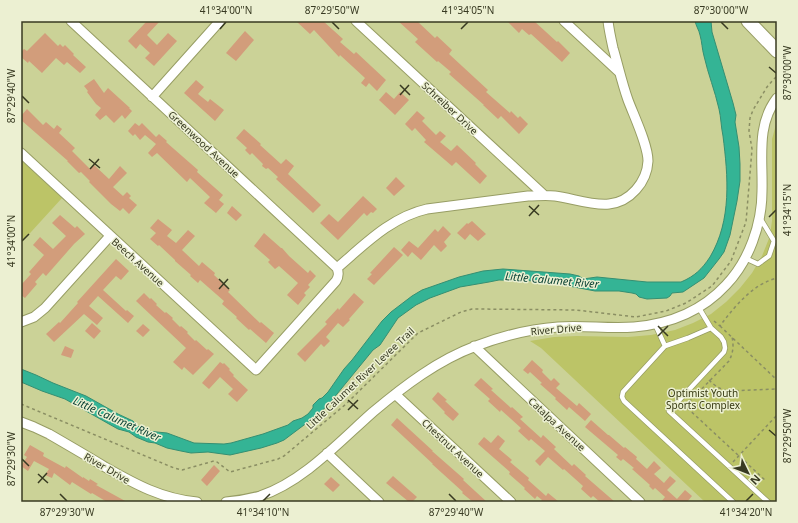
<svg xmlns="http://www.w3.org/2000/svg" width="798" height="523" font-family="'Noto Sans',sans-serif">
<rect width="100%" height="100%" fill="#cbd297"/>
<path fill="#bcc467" d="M777,121V502H705L541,348L530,341L554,337L577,336L628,337L651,335L675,330L693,323L711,314L726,302L740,288L752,273L762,256L770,236L772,221V139Z
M21,160L62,198L21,243Z"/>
<path fill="#34b495" stroke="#358f72" d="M695,21H711L712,32L733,103L736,115L735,122L739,147L740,164V181L737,201L730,235L724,252L719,259L704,278L683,292L672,293L670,296L667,298L647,299L639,297L636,294L632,293L619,291H595L543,281L499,280L489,282L460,287L430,298L416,305L398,318L380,345L373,350L328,405L316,416L284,440L277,443L261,448L230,455L208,452L191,453L181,451L167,448L155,443L148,442L136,437L129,432L118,429L109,424L65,399L42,391L21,382V369L36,375L53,383L86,396L118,414L133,421L139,427L147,431L167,433L194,443L224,444L231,443L263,434L288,425L293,421L302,418L308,414L313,408V405L319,399L322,398L328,392L344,369L352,360L382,321L391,312L412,296L422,290L459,277L483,271L503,269L570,274L579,276L583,279L597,277L647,282H681C695,276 702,269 710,257C732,220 728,176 723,136C721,127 721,117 719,109C715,91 708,74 704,56C702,49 702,42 700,35C699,30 696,26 695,21Z"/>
<path fill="#d29d7b" d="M147,21H160L147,35L157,45L168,33L177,41L154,66L145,58L150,53L140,44L136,49L128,41Z
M296,21H323L343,39L340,42L354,54L356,52L386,80L377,91L369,83L366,87L361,83L365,78L340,55L339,57L314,30L310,34Z
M398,21H417L435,38L437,36L452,50L449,54L488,90L486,92L510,113L511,111L518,118L520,116L528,124L519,134L501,116L498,119L483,105H484L449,74L451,72L438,61L437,62L415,42L418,39Z
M507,21H534L557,42L558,41L570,53L562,62L531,34L529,35L522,29L519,33Z
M245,31L254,40L236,61L226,53Z
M45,33L58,46L60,44L63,47L65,45L74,54L73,55L86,67L80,73L67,62L64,65L56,58L42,73L29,61L28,63L21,57V52L24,49L27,51Z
M94,79L104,93L108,88L130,108H129L132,111L125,119L122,115L114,123L106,115L100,120L95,115L101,108L96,104L87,92L88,91L84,86Z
M196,80L204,87L198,94L208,102L210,99L224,110L215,121L184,93Z
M386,92L394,99L400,92L409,100L395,115L379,100Z
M27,109L43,125L46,122L54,129L57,125L62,129L59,133L75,148L72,151L90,169L94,165L109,179L120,166L127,173L113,187L123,196L127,192L131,196L129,198L137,205L129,214L123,208L120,211L111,204L89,182L90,181L81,172L79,173L67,161H68L21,120V116Z
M417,111L425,118L422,121L436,135L440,131L446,136L440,142L451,151L457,145L476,163L475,164L487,176L480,184L456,162L452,166L424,142L426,140L415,128L412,131L405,124Z
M135,123L139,126L142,123L156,137L159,134L167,141L166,142L198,170L197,172L223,195L219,200L224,204L216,213L204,203L210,197L190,178L187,182L157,153L152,157L148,153L156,144L145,135L140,140L135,134L133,136L128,131Z
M244,129L261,144L260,145L281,164L286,159L294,166L288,174L321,205L313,213L276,179L278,177L268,168L266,169L262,166L263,164L252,153L250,155L245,150L247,148L236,138Z
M396,177L405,186L394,196L386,188Z
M363,196L377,209L373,213L371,212L367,216L364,213L338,240L320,223L329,214L338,222Z
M232,206L242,215L236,221L227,213Z
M60,215L75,228L77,226L85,234L74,244L46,276L43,273L35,282L37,284L25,298L21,295V285L31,274L29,272L44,255L33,245L40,237L53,249L66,236L52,223Z
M158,219L172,230L167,236L176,243L188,230L195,236L182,250L199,266L202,262L215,273L214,275L230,290L228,292L260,323L261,322L274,333L266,343L250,329L249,330L236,318L237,317L222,304L224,301L200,280L198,283L190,276L191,275L175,261V260L159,245L158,246L150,239L156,233L150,228Z
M472,221L486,234L478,241L470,234L465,240L457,233L467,223L468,224Z
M443,226L451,234L444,242L447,246L441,252L434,245L421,260L412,252L408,257L401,250L409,241L418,248L435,229L438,232Z
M264,233L281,248H282L289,256L308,273L310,270L316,276L308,285L310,287L304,293L306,295L298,305L287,295L298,283L279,266L275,269L268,262L270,260L254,246Z
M394,247L403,255L374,285L367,279L372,274L370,273Z
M116,259L129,271L121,280L116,276L103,290L126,311L127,310L134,316L128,323L98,296L89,306L103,318L97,325L84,314L54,342L46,334L59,322L60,323L78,303L77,302Z
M144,293L150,299L151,298L157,304L156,305L165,313L166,312L173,318L172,319L180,327L181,326L188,332L187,333L195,341L196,340L207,350L208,349L214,354L193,375L184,367L182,370L173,362L186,348L136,301Z
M354,293L364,302L349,319L350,320L343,327L338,323L326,337L330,341L324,347L321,344L305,362L297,354L327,324L325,322L338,308L339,310Z
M92,323L101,331L94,339L85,331Z
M143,324L150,330L143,337L136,331Z
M65,346L74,350L71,358L61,355Z
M532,360L543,370L542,372L551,381L554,378L560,384L556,388L577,406L579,403L591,414L585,421L569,407L567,410L555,399L556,398L540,384L542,383L530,372L528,374L523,370Z
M220,362L223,364L224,363L230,369L229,370L234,375L233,376L248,390L237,402L228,394L233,389L220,377L209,389L202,383Z
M481,378L493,389L491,390L511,408L512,407L523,417L520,419L541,438L543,435L556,447L554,449L572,466L574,464L586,475L585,476L615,502H600L593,496L591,498L581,489L583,486L564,469L563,470L548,457L540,466L535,461L545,451L531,439L529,441L518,431L521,428L501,410L500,412L488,401L490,399L474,385Z
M438,392L447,400L445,401L459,414L453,421L444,413L445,412L432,399Z
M397,418L433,451H432L464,479L463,480L487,502H473L462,493L463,492L432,464H433L391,425Z
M591,420L608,435H609L624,448L625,447L637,457L636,459L647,469L654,461L661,468L654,474L664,483L670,476L676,481L667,490L677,499L685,490L692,496L687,502H661L665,497L655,488L653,490L649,486L650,485L632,469L634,468L623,459L621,461L616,457L618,455L585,427Z
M498,435L505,441L499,449L512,460L510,462L529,478L528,480L546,496L548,493L559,502H540L542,500L537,496L535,499L524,489L525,488L509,474L510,472L478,444L484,437L491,443Z
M30,445L44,453L43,456L65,468L66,466L83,478V477L89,481L90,479L98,484L96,485L127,502H107L92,493L91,494L72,482L70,485L54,473L52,478L45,475L49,469L34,461L28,471L21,466L27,457L24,455Z
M214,465L220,471L207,486L201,480Z
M393,476L417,497L412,502H409L386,483Z
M331,477L340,485L333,492L324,484Z"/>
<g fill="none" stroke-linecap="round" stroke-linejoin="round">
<g stroke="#979d64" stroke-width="6">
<path id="lane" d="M745,258L758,264L769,256L774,241L760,218
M699,308L711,328L721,337L724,342L725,348L724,352L669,411L768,502
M655,324L665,346L623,392L622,397L624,401L733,502
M665,346L688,338L711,328"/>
</g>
<g stroke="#979d64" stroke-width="11">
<path id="street" d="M71,21L337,268
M356,21L544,195
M564,21L619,72
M152,97L220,21
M21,153L256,370L336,281C339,276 339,273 337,268C364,245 391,217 427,209L528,196C537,196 546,195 555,196C571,198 593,206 609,204C630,202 647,182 648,161C648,145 634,116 628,100C622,83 618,65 613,48C611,39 609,30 608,21
M21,322L34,317L45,308L110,236
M474,346L640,502
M395,394L511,502
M21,422L34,427L49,434C68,445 87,456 105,467C135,484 162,499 197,502
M327,453L379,502
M226,502C238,501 249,499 260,496C303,482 340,441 373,412C404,386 438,360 476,346C502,336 530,329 558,327C583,325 609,329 634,327C669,324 702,311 726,285C749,261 762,224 762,191C763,159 756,125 777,98"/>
</g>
<g stroke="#979d64" stroke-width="15">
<path id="secondary" d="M748,21L777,51"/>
</g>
<path stroke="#8a8e63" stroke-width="1.5" stroke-dasharray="3 3" stroke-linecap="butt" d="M714,321L720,326C725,319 730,313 736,306C748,293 759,283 777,278
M720,326L777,380
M709,380C715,386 720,389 727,391L777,389
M21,404L174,468L182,470L214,461L217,462L230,472L278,459L284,456L346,404L418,333L461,312L472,309H478L576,310L636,317L666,311L686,303L712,286L731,261L746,222L752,149L749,131L750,118L753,110L767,87L773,80L777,76
M683,404L766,481
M685,406L729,361C733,353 734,346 732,337
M733,462L777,415"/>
<use href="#lane" stroke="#fff" stroke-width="4.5"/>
<use href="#street" stroke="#fff" stroke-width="9"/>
<use href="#secondary" stroke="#fff" stroke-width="13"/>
</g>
<path fill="none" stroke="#383a22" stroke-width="1.5" d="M332,22L339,29M721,22L728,29M220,29L226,22M461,29L468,22M769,67L776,73M400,85L410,95M400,95L409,85M22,96L29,103M89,159L100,168M90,169L99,159M529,206L539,215M529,216L539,205M769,217L776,210M22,241L29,234M219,279L229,289M219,289L228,279M658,326L668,336M658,336L668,326M348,400L358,409M348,410L358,400M769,430L776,436M22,459L29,466M38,474L48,483M38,483L47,473M60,494L67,501M449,494L456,501M263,501L270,494M746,501L753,494"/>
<g text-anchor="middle" stroke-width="3" stroke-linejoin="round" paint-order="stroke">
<g font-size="10" fill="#383a22" stroke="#ecf0d2">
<text transform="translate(450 108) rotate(43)" y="4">Schreiber Drive</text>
<text transform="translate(204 144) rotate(43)" y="4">Greenwood Avenue</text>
<text transform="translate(138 262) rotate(42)" y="4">Beech Avenue</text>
<text transform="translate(556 329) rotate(-5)" y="4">River Drive</text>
<text transform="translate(360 378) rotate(-43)" y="4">Little Calumet River Levee Trail</text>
<text transform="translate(557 424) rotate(43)" y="4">Catalpa Avenue</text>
<text transform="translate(453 448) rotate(43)" y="4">Chestnut Avenue</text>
<text transform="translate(107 468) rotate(30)" y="4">River Drive</text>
</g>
<g font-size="10" fill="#373a12" stroke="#ecf0d2">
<text x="703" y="397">Optimist Youth<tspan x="703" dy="12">Sports Complex</tspan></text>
</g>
<g font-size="11" font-style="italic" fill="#084033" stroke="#ecf0d2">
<text transform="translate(552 280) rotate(5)" y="4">Little Calumet River</text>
<text transform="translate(117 419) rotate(24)" y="4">Little Calumet River</text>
</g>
</g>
<rect width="798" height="523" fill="none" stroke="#ecf0d2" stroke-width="44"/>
<g transform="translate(748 473) rotate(133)" stroke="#ecf0d2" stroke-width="3" paint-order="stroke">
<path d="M0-3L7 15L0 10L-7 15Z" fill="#383a22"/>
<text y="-6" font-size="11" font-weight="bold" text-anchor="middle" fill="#383a22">N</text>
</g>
<rect x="22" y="22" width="754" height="479" fill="none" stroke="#383a22" stroke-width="1.5"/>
<g font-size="10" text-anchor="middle" fill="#383a22">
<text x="226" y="14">41°34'00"N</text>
<text x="332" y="14">87°29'50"W</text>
<text x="468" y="14">41°34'05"N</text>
<text x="721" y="14">87°30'00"W</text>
<text transform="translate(787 73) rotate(-90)" y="4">87°30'00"W</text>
<text transform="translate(11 96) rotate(-90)" y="4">87°29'40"W</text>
<text transform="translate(787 210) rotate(-90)" y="4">41°34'15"N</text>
<text transform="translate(11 241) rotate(-90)" y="4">41°34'00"N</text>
<text transform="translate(787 436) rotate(-90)" y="4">87°29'50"W</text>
<text transform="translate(11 459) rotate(-90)" y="4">87°29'30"W</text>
<text x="67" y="516">87°29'30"W</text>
<text x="263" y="516">41°34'10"N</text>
<text x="456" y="516">87°29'40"W</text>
<text x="746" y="516">41°34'20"N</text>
</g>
</svg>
